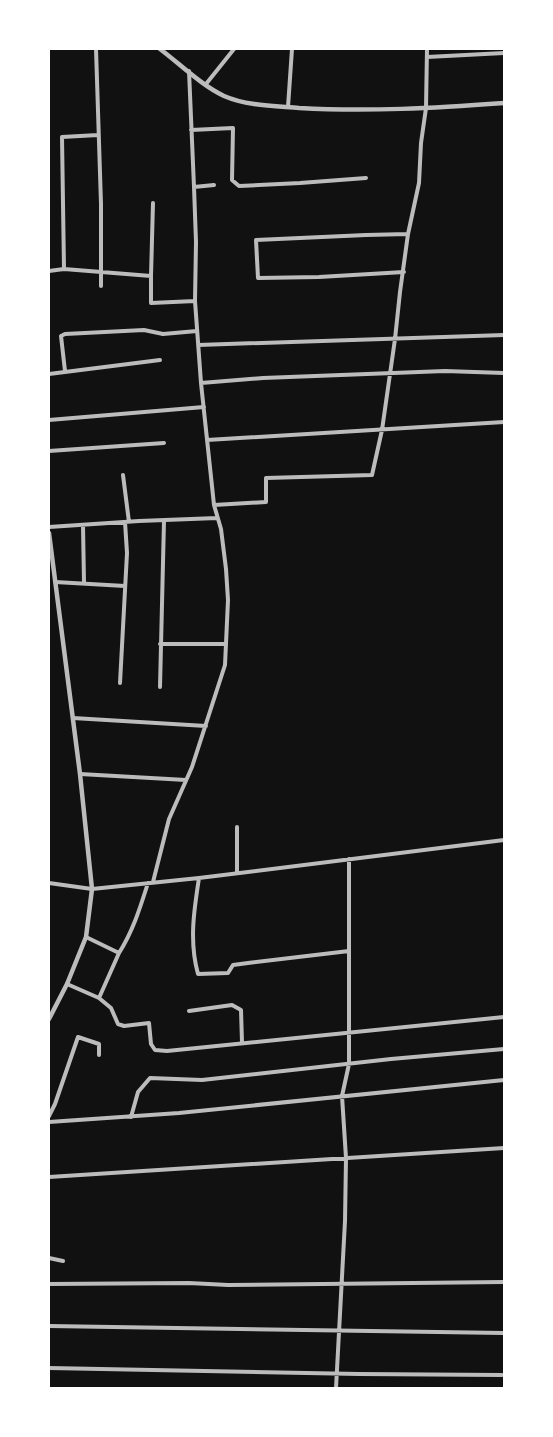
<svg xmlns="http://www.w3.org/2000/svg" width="553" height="1437" font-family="'Space Grotesk',sans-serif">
<rect width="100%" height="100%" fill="#111"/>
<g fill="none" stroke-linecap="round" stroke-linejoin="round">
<path stroke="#bcbcbc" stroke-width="4" d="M96,49L101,204V286
M427,57L504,53
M189,71L194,187L214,185
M206,84L234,49
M288,107L292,49
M191,130L233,128L232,180L239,186L300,183L366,178
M194,187L196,242L195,301
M64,269L62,137L98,135
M49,271L64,269L151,276V303L195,301L201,383L214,505L221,529L226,569L228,600L225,665L192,767L169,819L153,882
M404,272L319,277L258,278L256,240L366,235L408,234
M151,276L153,203
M198,345L504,335
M65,371L61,336L65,334L144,330L163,334L197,331
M49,374L160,360
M201,383L263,378L445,371L504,373
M49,420L204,407
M207,440L504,422
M49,451L164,443
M123,475L129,522
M214,505L266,502V478L372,475L382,430L395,339L400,292L408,234L419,183L421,143L426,108L427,49
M83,525L84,583
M49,527L139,521L217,518
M55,582L125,586
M160,644H226
M120,683L127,553L125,522
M160,687L164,521
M73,718L206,726
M80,774L186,780
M237,873V827
M199,878C194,910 189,942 198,974L228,973L233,965L248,963L349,951
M49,883L92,889L199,878L504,840
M86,937L119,953L99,998
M119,953C133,931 140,908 148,883
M67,984L99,998L111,1008L118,1024L124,1026L149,1023L151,1044L155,1050L167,1051L504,1017
M189,1011L232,1005L241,1010L242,1042
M49,1116L55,1104L78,1037L99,1044V1055
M131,1117L138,1092L150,1078L202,1080L391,1059L504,1049
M49,1122L179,1113L504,1080
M49,1177L504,1148
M49,1258L63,1261
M49,1284L189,1283L228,1285L504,1282
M49,1326L504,1333
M49,1368L359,1374L502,1375
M336,1388L345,1221L346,1158L342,1096L349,1064V859"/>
<path stroke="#bcbcbc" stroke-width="4.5" d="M160,49C180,64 201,85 224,96C247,106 275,106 299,108C368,112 436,108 504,103
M49,533L80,774L92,889L86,937L67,984L49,1019"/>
</g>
<rect width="553" height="1437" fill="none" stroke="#ffffff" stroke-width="100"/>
</svg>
